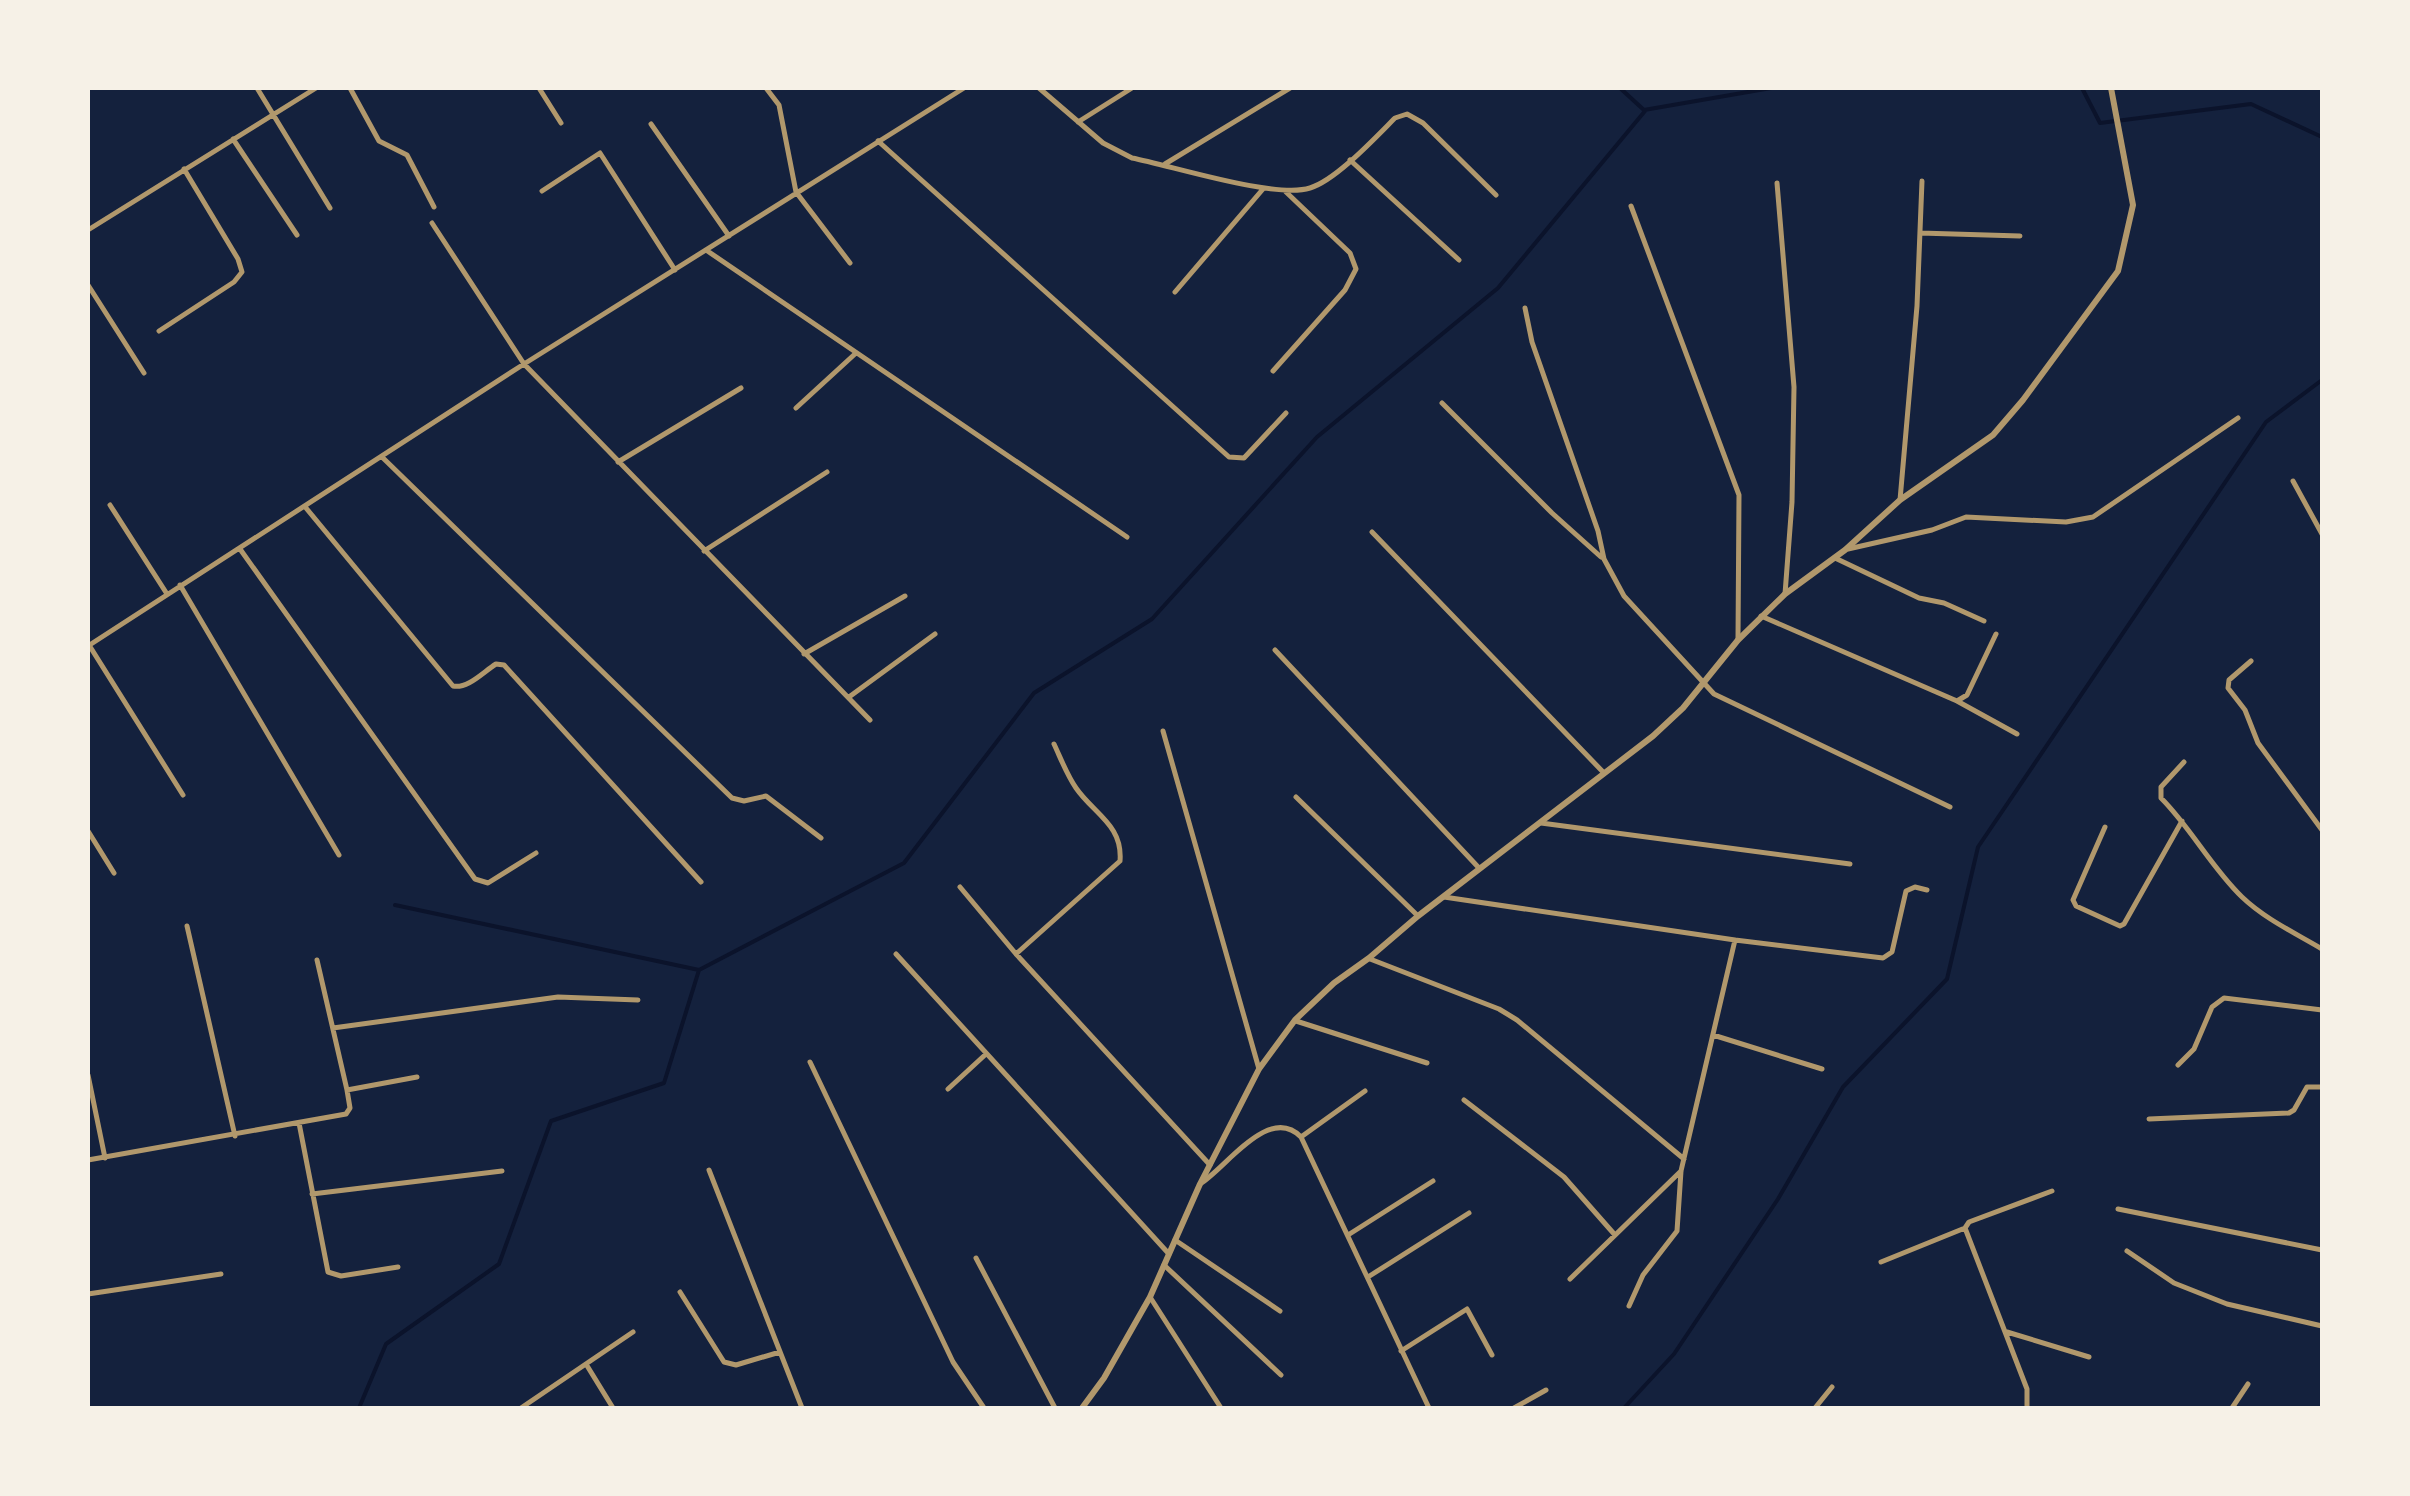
<svg xmlns="http://www.w3.org/2000/svg" width="2410" height="1496" font-family="Jost,sans-serif">
<rect width="100%" height="100%" fill="#14213d"/>
<g fill="none" stroke-linecap="round" stroke-linejoin="round">
<path stroke="#0b132b" stroke-width="4" d="M2082,88L2100,123L2251,104L2322,137
M1644,110L1771,88
M395,905L699,970L904,863L1034,693L1152,619L1317,437L1498,288L1645,111L1620,88
M359,1408L386,1344L499,1264L551,1121L664,1083L699,970
M1624,1408L1674,1354L1778,1199L1843,1087L1947,979L1978,847L2266,422L2322,380"/>
<path stroke="#b1986c" stroke-width="5" d="M257,88L330,208
M350,88L379,141L407,155L434,207
M539,88L561,123
M766,88L779,105L796,192L850,263
M1039,88L1103,143L1132,158C1173,166 1275,199 1310,188C1336,180 1375,138 1395,118L1407,114L1423,123L1496,195
M1078,122L1132,88
M651,124L729,236
M233,139L297,235
M878,141L1229,457L1244,458L1286,413
M1350,160L1459,260
M1165,164L1290,88
M1777,183L1794,387L1792,502L1785,594
M542,191L600,153L675,270
M1631,206L1739,495L1738,640
M432,223L524,364L870,720
M88,230L316,88
M1920,233L2020,236
M706,250L1127,537
M88,285L144,373
M1175,292L1263,189
M1525,308L1532,342L1598,531L1604,559L1624,596L1714,694L1950,807
M159,331L234,282L242,272L238,259L184,169
M1273,371L1345,290L1356,269L1350,253L1286,192
M1442,403L1552,513L1601,557
M796,408L856,353
M382,457L732,798L744,801L766,796L821,838
M618,462L741,388
M2293,481L2322,534
M1900,500L1917,306L1922,181
M110,505L167,594
M306,508L453,686C468,689 483,672 496,664L504,665L701,882
M1372,532L1604,773
M240,549L475,879L488,883L536,853
M1848,549L1932,530L1966,517L2066,522L2093,517L2238,418
M704,551L827,472
M1835,558L1919,598L1944,603L1984,621
M180,585L339,855
M1761,616L1957,701L2017,734
M89,645L183,795
M88,646L524,364L964,88
M1275,650L1479,868
M804,654L905,596
M2251,661L2229,680L2228,688L2245,710L2258,743L2322,830
M849,697L935,634
M1957,701L1967,695L1996,634
M1163,731L1259,1069
M2184,762L2161,787V798C2191,828 2211,867 2242,897C2265,919 2295,933 2322,949
M1296,797L1418,916
M1541,823L1850,864
M2105,827L2073,900L2076,906L2120,926L2124,924L2182,821
M88,831L114,873
M960,887L1016,954L1210,1165
M1444,897L1735,940L1883,958L1892,952L1906,891L1915,887L1927,890
M187,926L235,1136
M896,954L1169,1254
M1016,954L1120,861C1123,825 1094,814 1076,788C1067,775 1061,759 1054,744
M1370,959L1499,1009L1517,1020L1684,1159
M1296,1021L1427,1063
M333,1028L558,997L638,1000
M1713,1035L1822,1069
M810,1062L953,1362L984,1408
M2178,1065L2194,1049L2212,1007L2224,998L2322,1010
M88,1075L105,1158
M948,1089L986,1054
M347,1090L417,1077
M1464,1100L1564,1177L1615,1235
M2149,1119L2289,1113L2294,1110L2307,1087H2322
M299,1123L328,1272L341,1276L398,1267
M1301,1137L1365,1091
M88,1160L346,1114L350,1108L347,1090L317,960
M709,1170L802,1408
M1200,1184C1227,1167 1269,1104 1301,1137L1429,1408
M312,1194L502,1171
M2118,1209L2322,1250
M1348,1235L1433,1181
M1175,1240L1280,1311
M2127,1251L2174,1283L2227,1304L2322,1326
M976,1258L1055,1408
M1881,1262L1965,1228
M1164,1265L1281,1375
M1368,1277L1469,1213
M1570,1279L1681,1171
M680,1292L724,1362L736,1365L780,1352
M88,1294L221,1274
M1150,1297L1221,1408
M1629,1306L1643,1275L1677,1231L1681,1171L1735,940
M2007,1332L2089,1357
M1401,1351L1467,1309L1492,1355
M586,1364L613,1408
M521,1408L633,1332
M1514,1408L1546,1390
M1815,1408L1832,1387
M2027,1408V1389L1965,1228L1969,1222L2052,1191
M2232,1408L2248,1384"/>
<path stroke="#b1986c" stroke-width="6" d="M1082,1408L1104,1378L1150,1297L1200,1184L1259,1069L1295,1020L1334,983L1369,958L1418,916L1653,736L1683,708L1738,640L1785,594L1845,550L1900,500L1993,435L2023,400L2118,271L2133,205L2111,88"/>
</g>
<rect width="2410" height="1496" fill="none" stroke="#f6f1e7" stroke-width="180"/>
</svg>
